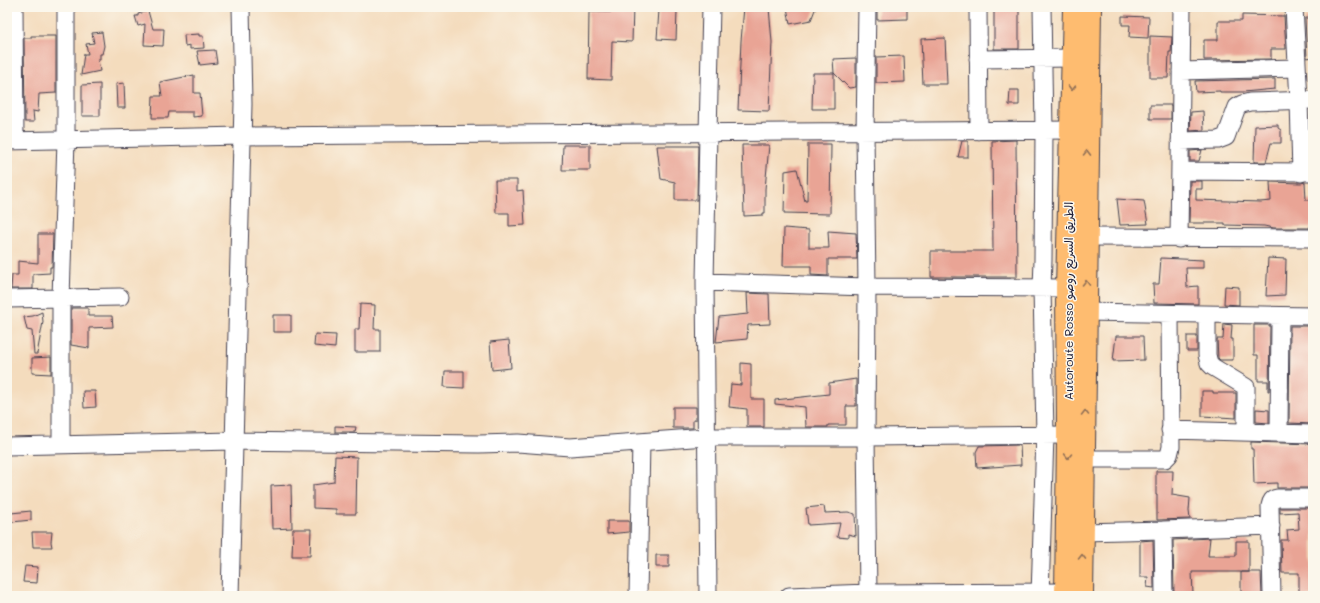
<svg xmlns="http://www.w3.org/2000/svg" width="1320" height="603" font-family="Mali,'Playpen Sans Arabic',sans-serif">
<rect width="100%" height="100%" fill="#fbf7ec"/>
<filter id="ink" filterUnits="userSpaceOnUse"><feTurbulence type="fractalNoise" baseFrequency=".025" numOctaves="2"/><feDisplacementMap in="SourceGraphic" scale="8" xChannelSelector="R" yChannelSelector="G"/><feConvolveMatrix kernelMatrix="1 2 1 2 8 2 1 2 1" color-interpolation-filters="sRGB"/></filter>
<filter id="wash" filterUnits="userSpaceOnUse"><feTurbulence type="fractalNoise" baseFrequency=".012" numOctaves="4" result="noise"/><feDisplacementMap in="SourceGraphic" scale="16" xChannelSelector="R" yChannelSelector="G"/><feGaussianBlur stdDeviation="0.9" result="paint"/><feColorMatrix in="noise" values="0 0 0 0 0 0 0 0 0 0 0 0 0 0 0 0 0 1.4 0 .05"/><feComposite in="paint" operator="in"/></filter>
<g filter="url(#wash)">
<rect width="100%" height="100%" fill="#f4dcbd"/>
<g id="blocks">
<path fill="#e9a495" d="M612,7H633L632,42L612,41L611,80L588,79L589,12H611Z
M744,7L769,8L772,42L769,111L738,110L741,41Z
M787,7H816L811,20L790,24Z
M877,7H907V19L877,20Z
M994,7H1019V49H994Z
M659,10L677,11L676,40L657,39Z
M148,11L153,29H164L163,46L144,45L145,24L138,26L135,16H138V14Z
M1242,15L1284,16L1286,49H1271V59L1204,60V40H1218V21H1242Z
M1122,16L1149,17L1148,38L1129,37L1130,25H1122Z
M1305,18H1313V57L1307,58Z
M102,32L104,46L102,54H100V60H98L100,71L81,75L84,54H88L86,44L94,43L92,33Z
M199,34V36H203L204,48L190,49V45L185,46L184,35Z
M31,36H56V93L39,94L38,112L33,111L34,122H25L24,38H31Z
M1150,36L1172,37L1171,52H1169L1168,78H1150Z
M945,38L947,84H923L921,39Z
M215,50L217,63L200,65L197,51Z
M904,56L905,82L876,83V57Z
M856,58V87L849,88L834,73L833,59Z
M813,73H834V109H812Z
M194,75V93H200L202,116L193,117V112H169L168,118H152L153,96H162L160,82Z
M1275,79V89L1243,92H1220V91L1196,92L1195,81Z
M124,83L125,108H117L116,84Z
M100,84V116H82V85Z
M1010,90H1019V105H1009Z
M1150,105H1171V119H1150Z
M1203,111L1204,130L1190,131L1191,112Z
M1278,125V128L1281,130V143H1271L1266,162H1254L1255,126Z
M1016,140L1017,277H931V251H993L992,141Z
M962,141H968V157H958Z
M808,144H831L830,214L784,213L785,171L797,169L805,201H807Z
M563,145H590V170H562Z
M742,145H769L765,189V213H763V215L744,216Z
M657,146H698L697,200H675V182L661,179Z
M1202,150L1199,161H1190V151Z
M495,180H517V191L523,190L525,225L509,226V213H496Z
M1190,181H1202V189H1196V200L1260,202L1271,201L1270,182L1301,183L1305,182L1306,200H1313V226H1310V228H1274L1264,226L1225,225V223H1189Z
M1117,199L1144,201L1148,224L1120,225Z
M784,228L809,230V248H829L828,231L856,233L857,259H828V276L811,275V266H783Z
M38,234H53L52,267H50V273L33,274V289H11L12,275H18V261L38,263Z
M1161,258L1203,260V268H1186L1187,287L1198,286V304L1154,303L1153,284H1159Z
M1268,258L1286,259L1285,295L1266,296Z
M1225,286L1239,287V305L1224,304Z
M747,293L769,294L770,324L748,325L747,339L716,342L719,317L748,314Z
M360,304L375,305L374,329H380V352H355V329H359Z
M71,308H88V316H112L113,327L89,328V348L71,345Z
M42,312L43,322L37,354H34L32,331L27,330L24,317L33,316Z
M273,315H291V332H273Z
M1224,324L1232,325L1231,339H1233V360H1220L1218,358L1217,339H1223Z
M1254,325H1270L1269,391H1268V381H1258V355H1254Z
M1290,326H1313V424L1289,423Z
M315,334L336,335L335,348L314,346Z
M1116,336H1143L1144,360L1113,361Z
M1187,336H1197V351H1187Z
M509,340L511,368L492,370L490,342Z
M51,357V374L32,373V358Z
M741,363L751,364V399H764V427H747V409L729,407L731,384L741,385Z
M445,371H464V388L444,387Z
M856,379V406H846V425H828V427H806L805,407L775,404V400L829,394V383Z
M83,391H95L96,407L84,408Z
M1202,391H1213V393H1236V418L1202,416Z
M673,407H696V420H693V428H673Z
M1256,409L1269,410V423L1256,422Z
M335,426L356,427L355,432H335Z
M1251,442L1313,444V488H1277V483L1254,484L1253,449H1251Z
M1020,445L1021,465L977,468L976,452L979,446Z
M335,456L357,457L356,514H336V509L313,508V485L334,482Z
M1156,471H1173L1172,495L1190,498L1189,511L1190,519L1157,520V495H1156Z
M291,485L292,528L272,529L271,486Z
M824,506L825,513L848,512L855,514L856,536L848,534V538L837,537L840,523L808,525L806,508Z
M1280,508H1313V596H1299V573H1282L1281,540H1288L1287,530L1299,529L1298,512L1280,513Z
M31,511V520L12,522L11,513Z
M607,521H629V532L607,534Z
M293,529H311L310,556H292Z
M32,532H52L51,542L52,547H33Z
M1210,538L1208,556H1236V541H1249V572H1192L1193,594L1190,595V596H1174L1173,540Z
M1153,540L1154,588L1147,587L1148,577H1140V541Z
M656,555H669V567H656Z
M25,566L38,567L37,583L23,582Z
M1241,572H1261L1262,596H1241Z"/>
</g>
</g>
<g filter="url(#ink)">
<use href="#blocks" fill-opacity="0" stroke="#423e4e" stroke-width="1"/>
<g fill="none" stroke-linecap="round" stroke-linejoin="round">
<g stroke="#423e4e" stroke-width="19">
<path id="minor" d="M14,7L15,141
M867,7L865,132L867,287L866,437L868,593
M978,7L979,131
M1294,7L1299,101L1301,173
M978,59L1073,58
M1181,71L1297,68
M7,141L242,136L1071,130
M1180,141L1218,140L1226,137L1237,107L1242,104L1250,102L1313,100
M1180,171L1313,172
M1087,237L1313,238
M1179,239L1182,7
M705,282L867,287L1067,288
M7,299L120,297
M1085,312L1313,316
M1207,315V355L1209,363L1213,367L1246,387V432
M1170,430L1313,434
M1279,433L1280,316
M61,445V298L66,140V7
M7,446L234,441L479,444L518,443L570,447L706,437H866L1068,435
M1085,459H1165L1169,455L1171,447L1170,314
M1163,530L1271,526
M1083,532L1163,530L1164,596
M230,596L243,104L241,7
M638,596L641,442
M708,596L705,282L708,133L711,7
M789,596L868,593L1066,592
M1040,596L1045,435L1042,288L1043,260L1044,131L1042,7
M1272,596L1270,506C1271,501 1272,499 1277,498H1313"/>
</g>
<g stroke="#423e4e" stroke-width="24">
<path id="highway" d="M1066,596L1068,435L1067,288L1074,7
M1082,596L1090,7"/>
</g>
<use href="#minor" stroke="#fff" stroke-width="17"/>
<use href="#highway" stroke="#febc70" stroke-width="22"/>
</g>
<defs><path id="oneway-chevron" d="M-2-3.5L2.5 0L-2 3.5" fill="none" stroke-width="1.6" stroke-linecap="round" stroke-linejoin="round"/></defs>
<g stroke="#906f56">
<use href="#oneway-chevron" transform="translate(1072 88) rotate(91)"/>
<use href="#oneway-chevron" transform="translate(1087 153) rotate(-89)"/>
<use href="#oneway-chevron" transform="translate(1086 283) rotate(-89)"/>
<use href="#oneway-chevron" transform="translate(1085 413) rotate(-90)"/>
<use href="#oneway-chevron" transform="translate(1068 456) rotate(91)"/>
<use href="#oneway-chevron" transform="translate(1082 557) rotate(-89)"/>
</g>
</g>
<g text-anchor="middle" stroke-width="3" stroke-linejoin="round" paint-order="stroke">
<g font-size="12" fill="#22223b" stroke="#fbf7ec">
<text transform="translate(1069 301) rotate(-90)" y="4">Autoroute Rosso الطريق السريع روصو</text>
</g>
</g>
<rect width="1320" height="603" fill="none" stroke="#fbf7ec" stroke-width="24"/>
</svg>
